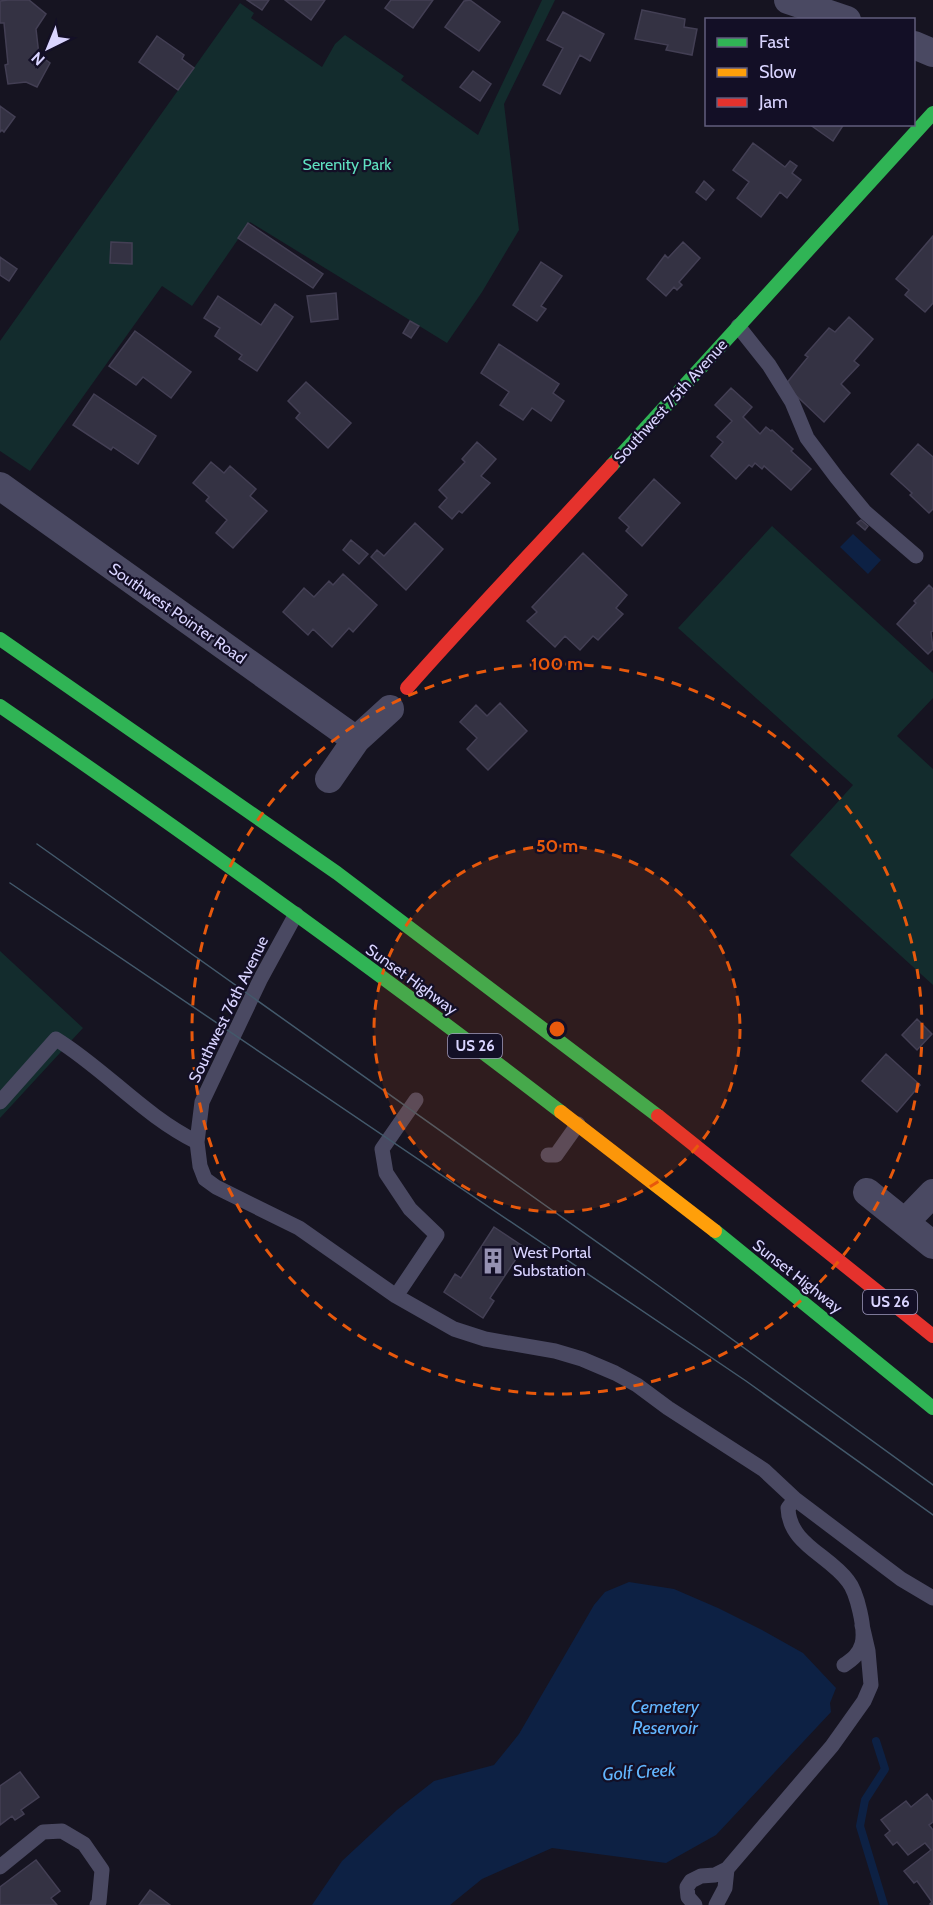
<svg xmlns="http://www.w3.org/2000/svg" width="933" height="1905" font-family="Cabin,sans-serif">
<rect width="100%" height="100%" fill="#161421"/>
<path fill="#132c2d" d="M542,0H555L504,104L519,230L482,292L447,343L250,222L192,306L162,286L30,471L0,451V341L240,3L254,13L251,18L322,67L335,44L345,35L404,76L401,80L478,135Z
M772,526L933,673V698L897,736L933,769V985L790,855L853,785L678,628Z
M0,951L83,1028L0,1118Z"/>
<path fill="#0d2144" d="M853,534L881,560L868,574L840,547Z
M629,1582L674,1589L718,1608L762,1630L803,1653L836,1688L830,1703L831,1712L716,1835L666,1863L552,1848L482,1879L450,1905H312L342,1861L397,1810L434,1781L494,1765L519,1734L594,1605L605,1592Z"/>
<g fill="none" stroke-linecap="round" stroke-linejoin="round">
<path stroke="#0d2144" stroke-width="8" d="M876,1741L885,1769L865,1800L860,1826L884,1905"/>
</g>
<path fill="#343243" stroke="#433f54" stroke-width="1.5" d="M8,0H29L46,14L36,29L39,55L50,63L37,87L26,82L8,84L5,65L8,64L4,23H0V1Z
M247,0H269L262,10Z
M285,0H325L311,20Z
M391,0H433L413,28L385,8Z
M470,0L500,22L479,51L445,27L464,1Z
M642,10L685,19L684,27L697,29L692,55L666,50L668,45L635,39Z
M563,12L604,34L590,61L580,55L560,94L543,85L563,48L547,40Z
M157,36L184,55L182,59L194,68L178,90L139,62Z
M473,71L491,84L480,101L460,87Z
M0,106L15,117L4,132L2,130L0,132Z
M809,124H844L833,141Z
M753,143L785,167L790,161L797,166L792,173L801,180L787,198L780,192L761,217L737,198L749,182L733,170Z
M704,181L714,190L706,200L696,192Z
M248,223L323,274L313,288L238,238Z
M933,236V303L925,312L905,295L909,290L896,279Z
M111,242L132,243V264L110,263Z
M683,242L700,258L679,282L682,285L677,290L674,287L666,296L647,279L665,255L668,258Z
M0,257L17,269L9,281L0,275Z
M541,262L562,276L541,306L546,309L537,321L513,305Z
M336,293L338,319L311,322L307,296Z
M218,296L261,325L275,304L293,317L257,371L239,359L242,355L215,336L220,328L204,318Z
M849,317L873,339L854,361L859,365L841,384L850,393L824,422L785,385L808,357L805,355L829,328L835,332Z
M410,321L419,326L411,338L403,333Z
M135,331L191,372L171,398L143,377L136,385L109,366Z
M499,344L559,384L553,393L564,401L551,421L532,408L523,420L500,405L509,392L481,373Z
M306,382L351,423L328,448L296,418L300,413L288,401Z
M731,388L752,407L743,417L760,434L766,427L771,431L772,430L793,449L791,451L811,469L791,490L764,466L762,469L755,463L752,467L749,465L736,479L711,456L723,442L717,437L732,421L715,405Z
M94,394L156,436L138,464L113,447L111,450L73,425Z
M477,442L496,459L481,476L490,483L462,513L459,511L452,519L439,507L447,498L439,490L465,462L462,459Z
M918,444L933,457V509L929,513L910,495L912,493L891,474Z
M211,462L224,473L230,466L256,489L250,496L267,511L233,548L216,533L227,520L206,501L209,497L193,483Z
M654,479L680,503L642,546L626,531L629,527L619,518Z
M861,520L868,526L865,530L857,523Z
M415,523L443,549L406,590L371,557L377,550L384,556Z
M351,540L368,554L359,564L343,550Z
M583,553L627,595L616,608L623,614L598,640L593,636L580,650L565,636L555,647L527,621L537,612L532,607Z
M343,574L377,605L353,632L349,628L332,647L313,629L308,635L283,612L304,588L314,597L329,581L333,585Z
M929,585L933,589V631L931,632L933,649L928,654L897,624L916,603L914,601Z
M500,703L527,731L488,770L467,749L477,738L460,722L476,705L487,716Z
M917,1019L932,1034L917,1050L902,1035Z
M886,1054L920,1085L897,1112L862,1081Z
M494,1227L524,1247L490,1298L494,1301L483,1318L444,1292L455,1274L461,1278Z
M20,1772L39,1797L21,1810L24,1814L15,1820L12,1816L0,1825V1786Z
M927,1794L933,1802V1822L929,1825L933,1830V1905L930,1904L932,1902L917,1881L914,1883L904,1871L931,1850L925,1843L908,1855L897,1842L893,1845L885,1835L890,1831L881,1820L906,1801L911,1807Z
M36,1860L60,1891L51,1898L57,1905H0V1887Z
M150,1890L170,1905H139Z"/>
<g fill="none" stroke-linecap="round" stroke-linejoin="round">
<path stroke="#4a4962" stroke-width="15" d="M738,326L769,365L792,402L807,438L837,478L865,512L916,556
M296,914L260,980L202,1102L197,1142L200,1166L205,1179L216,1187L299,1228L396,1296L454,1329L485,1339L555,1351L582,1359L615,1373L637,1385L668,1408L764,1470L795,1499L901,1579L933,1598
M0,1102L56,1039C106,1070 144,1116 197,1142
M548,1155H556L578,1124
M396,1296L437,1235L410,1209L386,1173L382,1149L416,1100
M795,1499L788,1508C789,1544 829,1555 848,1581C857,1592 866,1630 862,1644C859,1654 853,1659 844,1665
M0,1867L43,1832L62,1831L84,1844L102,1870L99,1902L97,1905
M695,1905L688,1897L687,1887L691,1881L701,1876L715,1875L727,1869L832,1746L864,1701L871,1685L868,1651L862,1625
M716,1905L725,1888L727,1869"/>
<path stroke="#4a4962" stroke-width="28" d="M788,0L847,20
M914,45L933,53
M0,486L356,740
M329,779L356,740L390,709
M867,1192L933,1245
M905,1222L933,1193"/>
<path stroke="#30b455" stroke-width="14" d="M612,465L933,113
M0,639L337,873L658,1116
M0,706C191,837 378,971 561,1112
M715,1231L933,1408"/>
<path stroke="#ff9f0a" stroke-width="14" d="M561,1112L715,1231"/>
<path stroke="#e5322d" stroke-width="14" d="M407,688C474,612 544,540 612,465
M658,1116L933,1336"/>
<path stroke="#43596b" stroke-width="1.5" d="M37,844L656,1284L933,1485
M10,883L746,1381L933,1515"/>
</g>
<circle cx="557" cy="1029" r="183" fill="#e8590c" fill-opacity=".12"/>
<g fill="none" stroke="#e8590c" stroke-width="3" stroke-dasharray="10 8">
<circle cx="557" cy="1029" r="183"/>
<circle cx="557" cy="1029" r="365"/>
</g>
<defs>
<g id="building-bare" transform="scale(2.07)"><path d="M-4-6H4V6H1V3H-1V6H-4ZM-2.5-4.3h1.7v1.8h-1.7ZM.8-4.3h1.7v1.8H.8ZM-2.5-1h1.7V.8h-1.7ZM.8-1h1.7V.8H.8Z" fill="#9591b1" stroke="#130f26" stroke-width="2.5" paint-order="stroke"/></g>
</defs>
<g fill-rule="evenodd">
<use href="#building-bare" x="493" y="1261"/>
</g>
<g text-anchor="middle" stroke-width="4.5" stroke-linejoin="round" paint-order="stroke">
<g fill="#130f26" stroke="#9e99be" stroke-width="1.5">
<rect x="448" y="1034" width="54" height="24" rx="4.5"/>
<rect x="863" y="1290" width="54" height="24" rx="4.5"/>
</g>
<g font-size="15" font-weight="bold" fill="#d9d4ff">
<text x="475" y="1051">US 26</text>
<text x="890" y="1307">US 26</text>
</g>
<g font-size="16" fill="#5fe0c0" stroke="#130f26">
<text x="347" y="170">Serenity Park</text>
</g>
<g font-size="16" fill="#d9d4ff" stroke="#130f26">
<text transform="translate(670 401) rotate(-48)" y="6">Southwest 75th Avenue</text>
<text transform="translate(178 613) rotate(35)" y="6">Southwest Pointer Road</text>
<text transform="translate(412 979) rotate(36)" y="6">Sunset Highway</text>
<text transform="translate(228 1009) rotate(-64)" y="6">Southwest 76th Avenue</text>
<text transform="translate(798 1276) rotate(38)" y="6">Sunset Highway</text>
</g>
<g font-size="16" fill="#d9d4ff" stroke="#130f26" text-anchor="start">
<text x="513" y="1258">West Portal<tspan x="513" dy="18">Substation</tspan></text>
</g>
<g font-size="18" font-style="italic" fill="#62b6ff" stroke="#130f26">
<text x="665" y="1713">Cemetery<tspan x="665" dy="21">Reservoir</tspan></text>
<text transform="translate(639 1772) rotate(-4)" y="6">Golf Creek</text>
</g>
</g>
<circle cx="557" cy="1029" r="9" fill="#e8590c" stroke="#130f26" stroke-width="3"/>
<g font-size="18" text-anchor="middle" font-weight="bold" fill="#e8590c" stroke="#130f26" stroke-width="4.5" stroke-linejoin="round" paint-order="stroke">
<text x="557" y="670">100 m</text>
<text x="557" y="852">50 m</text>
</g>
<rect x="705" y="18" width="210" height="108" fill="#130f26" stroke="#625e7d" stroke-width="1.5"/>
<rect x="717" y="38" width="30" height="9" fill="#30b455" stroke="#625e7d" stroke-width="1.5"/>
<text x="759" y="48" font-size="18" fill="#d9d4ff">Fast</text>
<rect x="717" y="68" width="30" height="9" fill="#ff9f0a" stroke="#625e7d" stroke-width="1.5"/>
<text x="759" y="78" font-size="18" fill="#d9d4ff">Slow</text>
<rect x="717" y="98" width="30" height="9" fill="#e5322d" stroke="#625e7d" stroke-width="1.5"/>
<text x="759" y="108" font-size="18" fill="#d9d4ff">Jam</text>
<g transform="translate(48 48) rotate(223)" stroke="#130f26" stroke-width="4.5" paint-order="stroke">
<path d="M0-4.5L10 22L0 15L-10 22Z" fill="#d9d4ff"/>
<text y="-9" font-size="16" font-weight="bold" text-anchor="middle" fill="#d9d4ff">N</text>
</g>
</svg>
